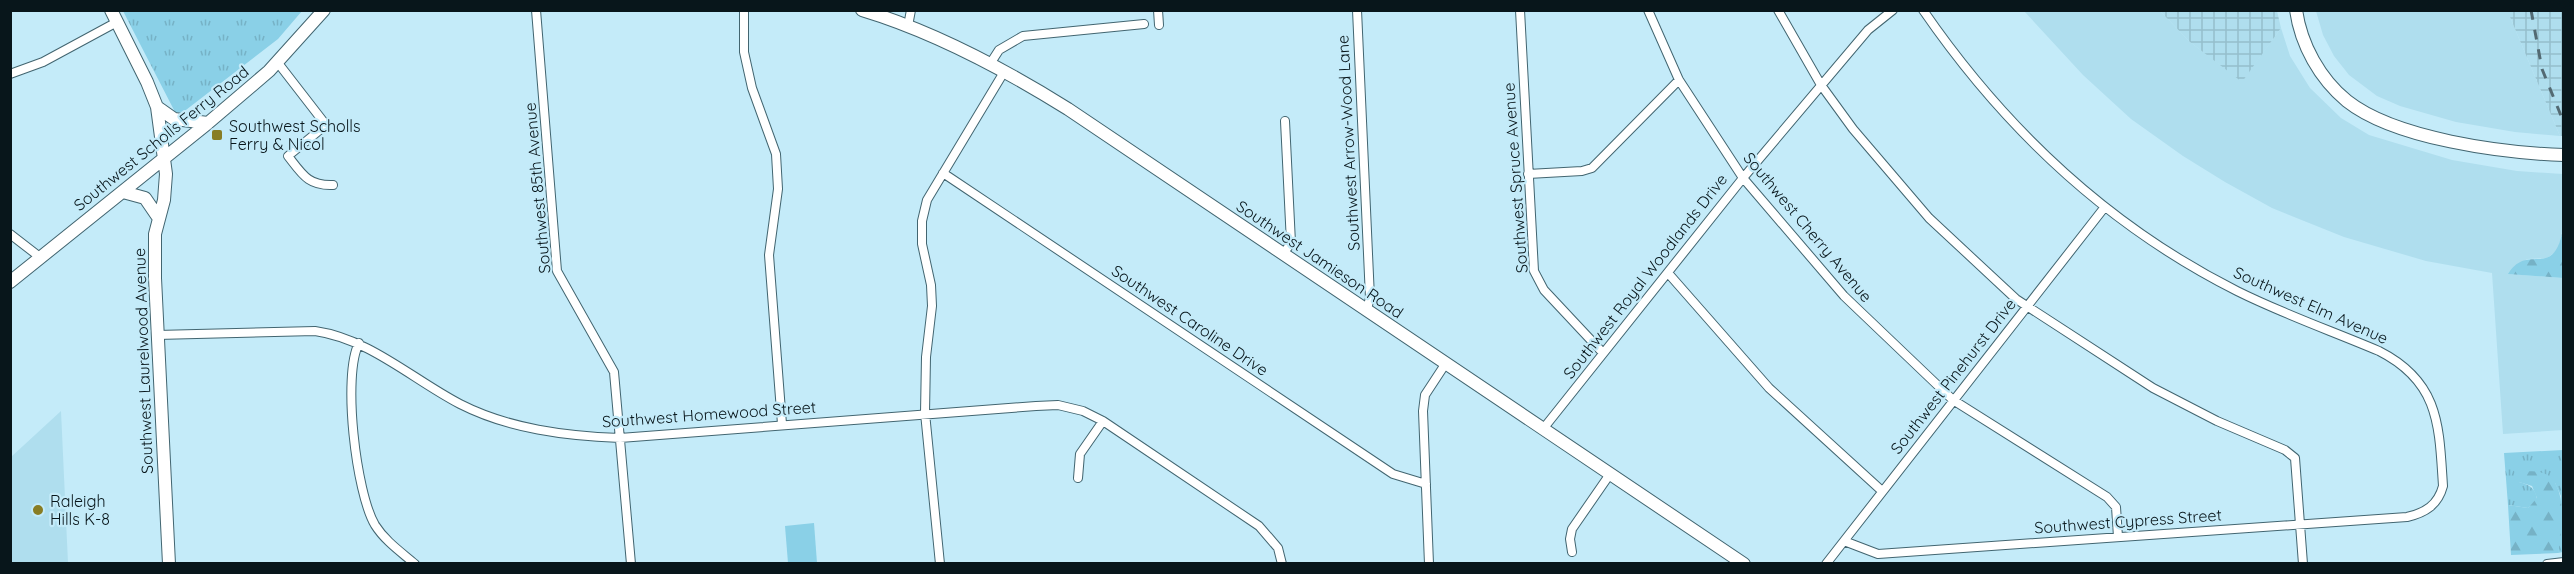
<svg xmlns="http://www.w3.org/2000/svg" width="2574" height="574" font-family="Quicksand,sans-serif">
<defs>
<pattern id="industrial-grid" width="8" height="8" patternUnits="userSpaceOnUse" patternTransform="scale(1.5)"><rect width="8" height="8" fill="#afdeee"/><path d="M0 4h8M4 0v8" fill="none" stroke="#95becc"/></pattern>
<pattern id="grass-tufts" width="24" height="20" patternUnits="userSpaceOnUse" patternTransform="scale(1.5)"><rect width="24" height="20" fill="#8ad0e7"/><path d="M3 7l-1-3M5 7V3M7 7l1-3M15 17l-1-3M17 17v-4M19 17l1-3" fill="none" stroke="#76b2c6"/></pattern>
<pattern id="forest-firs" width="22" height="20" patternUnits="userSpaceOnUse" patternTransform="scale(1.5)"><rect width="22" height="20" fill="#8ad0e7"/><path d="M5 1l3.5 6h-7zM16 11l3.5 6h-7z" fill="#76b2c6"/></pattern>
</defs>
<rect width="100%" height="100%" fill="#c4ebf9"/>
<path fill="#afdeee" d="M2024,11H2160L2190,42L2242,81L2281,28L2290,56L2310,88L2341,118L2369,135L2452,160L2517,171L2563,174V228L2558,250L2547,258L2527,259L2509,274L2563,278V430L2503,434L2492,273L2426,261L2344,237L2272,208L2225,182L2183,156L2131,119L2083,75Z
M2316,11H2510V17L2560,136L2515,132L2456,122L2400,106L2377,96L2349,75L2334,56L2323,35Z
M61,411L68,563H11V457Z"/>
<path fill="url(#industrial-grid)" d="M2160,11H2277L2281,28L2242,82L2190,42Z
M2510,11H2563V136H2560L2510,17Z"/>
<path fill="url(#grass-tufts)" d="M123,11H302L278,39L182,113L175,112Z
M2563,450V552L2558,553L2561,496L2555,483L2519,482C2529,485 2535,487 2537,499L2528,508L2508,505L2504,453Z"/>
<path fill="url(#forest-firs)" d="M2563,228V278L2508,274C2528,241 2554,282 2563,228Z
M2514,471C2522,472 2535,470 2543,473C2569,482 2562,532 2558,553L2511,555L2508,505L2528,508L2537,498L2532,486L2519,482Z"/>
<path fill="#8ad0e7" d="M814,523L817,563H788L785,526Z"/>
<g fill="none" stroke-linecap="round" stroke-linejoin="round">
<g stroke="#426570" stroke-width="10">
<path id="street" d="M536,10L557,271L614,372L631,564
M744,10V52L752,88L776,154L778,189L769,255L782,424
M1158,10L1159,25
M1357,10L1370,298L1367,309
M1520,10L1534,271L1544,290L1603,353
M1648,10L1679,80L1743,178L1844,296L1953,400L2107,497L2116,507L2118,537
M1778,10L1821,85L1853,129L1929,218L2016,299L2153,388L2217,421L2285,450L2295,458L2303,564
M908,26L911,10
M278,63L326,125L288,156C302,174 308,186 333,185
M990,64L999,50L1023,36L1144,24
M10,74L43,62L117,22
M943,173L1393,474L1426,484
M1528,174L1582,171L1592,168L1679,80
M10,234L41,258
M1283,254L1291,243L1285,121
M1668,273L1769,388L1882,491
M157,335L315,331C370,339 412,379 460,404C509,429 566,436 620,438L1036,406L1058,405L1083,411L1103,421L1259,526L1278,548L1282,564
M359,343C342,375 356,493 375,525C385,541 401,552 415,564
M1543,429L1743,178L1868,30L1893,10
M1078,478L1080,454L1103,421
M1844,541L1878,554L2407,517C2425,513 2438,505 2443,486C2439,426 2440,382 2379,351C2332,331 2283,314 2237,291C2108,226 2005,129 1923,10
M1572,552L1570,539L1572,529L1610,474
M940,564L925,413L926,357L932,306L931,285L922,244V221L927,200L1004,72
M1429,564L1423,411L1425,395L1446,363
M1826,564L2104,208
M2547,564L2564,562"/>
</g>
<g stroke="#426570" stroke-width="14">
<path id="secondary" d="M111,10L147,82L157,107L166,174L164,200L155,234V278L169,564
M862,10C935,32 1004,69 1068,109L1744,564
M2296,10C2301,45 2320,79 2347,101C2395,139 2503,153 2564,155
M157,107L174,119L208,123
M123,192L145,198L158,217
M10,282L208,123L269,71L324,10"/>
</g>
<use href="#street" stroke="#fff" stroke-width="8"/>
<use href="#secondary" stroke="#fff" stroke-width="12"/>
<path stroke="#536a73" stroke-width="3" stroke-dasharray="10 10" stroke-linecap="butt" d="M2531,10L2542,69L2564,123"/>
</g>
<g fill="#887d24" stroke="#c4ebf9" stroke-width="2">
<rect x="211" y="129" width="12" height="12" rx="3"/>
<circle cx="38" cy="510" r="6"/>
</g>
<g text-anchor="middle" stroke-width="4.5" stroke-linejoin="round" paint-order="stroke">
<g font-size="16" fill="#08161b" stroke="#c4ebf9" text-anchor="start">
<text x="229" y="132">Southwest Scholls<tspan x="229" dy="18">Ferry &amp; Nicol</tspan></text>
<text x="50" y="507">Raleigh<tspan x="50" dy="18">Hills K-8</tspan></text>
</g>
<g font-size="16" fill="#08161b" stroke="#c4ebf9">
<text transform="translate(161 138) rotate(-39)" y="6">Southwest Scholls Ferry Road</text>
<text transform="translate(1348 143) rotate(-93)" y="6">Southwest Arrow-Wood Lane</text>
<text transform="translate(1515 178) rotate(-94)" y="6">Southwest Spruce Avenue</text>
<text transform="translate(537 188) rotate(-95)" y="6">Southwest 85th Avenue</text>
<text transform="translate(1808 227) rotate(50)" y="6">Southwest Cherry Avenue</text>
<text transform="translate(1320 259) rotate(34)" y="6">Southwest Jamieson Road</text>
<text transform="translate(1645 276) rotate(-52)" y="6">Southwest Royal Woodlands Drive</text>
<text transform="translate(2311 305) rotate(24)" y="6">Southwest Elm Avenue</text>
<text transform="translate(1190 320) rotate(34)" y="6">Southwest Caroline Drive</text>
<text transform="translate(143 361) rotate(-92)" y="6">Southwest Laurelwood Avenue</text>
<text transform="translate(1953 376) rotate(-52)" y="6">Southwest Pinehurst Drive</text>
<text transform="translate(709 414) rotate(-4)" y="6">Southwest Homewood Street</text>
<text transform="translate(2128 521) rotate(-4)" y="6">Southwest Cypress Street</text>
</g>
</g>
<rect width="2574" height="574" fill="none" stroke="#08161b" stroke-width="24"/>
</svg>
